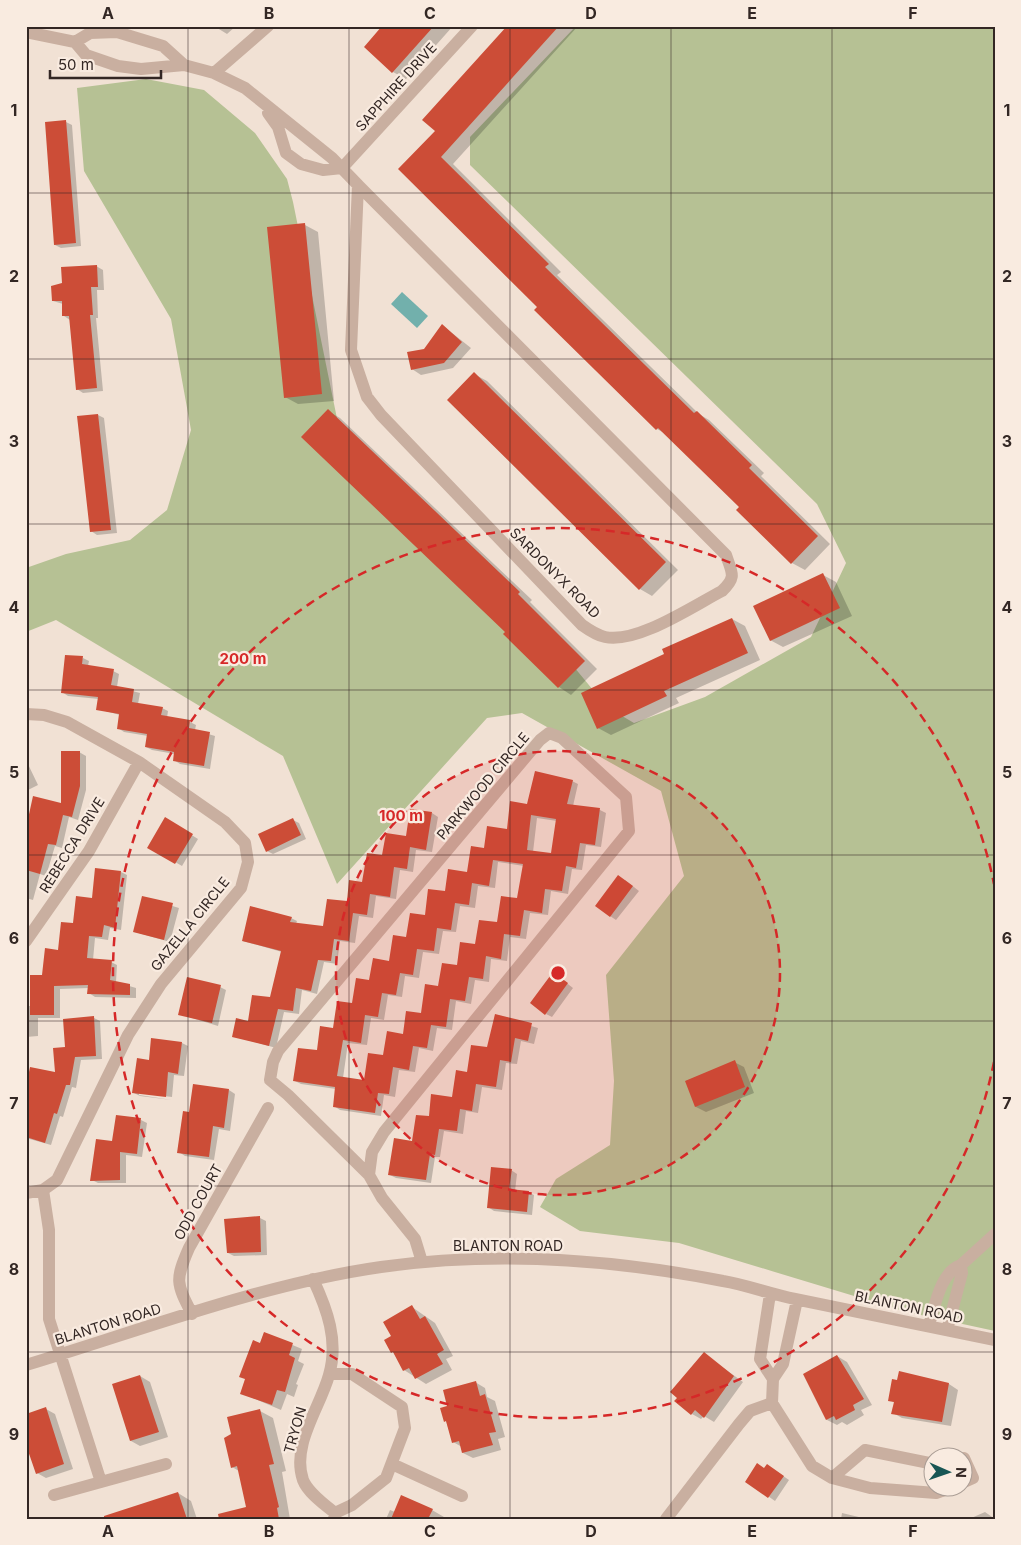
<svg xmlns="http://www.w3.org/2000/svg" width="1021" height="1545" font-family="Inter,sans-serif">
<rect width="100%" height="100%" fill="#f1e1d4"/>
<path fill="#b6c194" d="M576,26H995V1331L907,1312L679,1243L580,1231L540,1207L556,1179L610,1145L614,1081L606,975L684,876L661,791L522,713L487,718L337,884L283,756L56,620L26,632V568L66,554L130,540L167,510L191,430L171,319L84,171L77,88L146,79L204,90L255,133L287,179L293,202L343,448L551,639L607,707L634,723L705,697L811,637L846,563L817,504L470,165V137Z"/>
<path fill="#72b0ac" d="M402,292L428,316L417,328L391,304Z"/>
<path fill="#0003" fill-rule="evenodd" d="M214,26H236L227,34Z
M384,26H453L406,79L393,72L365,47Z
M509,26H578L453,164L561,272L557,275L699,414L709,420L764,473L761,476L830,544L805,570L792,563L741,507L668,435L657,429L536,310L539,307L400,169L437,131Z
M66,122L72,125L81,246L61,248L55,245Z
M305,225L318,232L334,401L298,404L285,397Z
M96,266L103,270L104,290H97L98,318H96L103,391L83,393L77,389L70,320L64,316L63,304L53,301L63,283Z
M442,325L471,348L453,368L421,375L412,369Z
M474,374L487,381L678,570L652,596L640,589Z
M328,411L340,418L532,600L530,602L597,669L571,695L559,687L505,634L507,632Z
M98,415L104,418L117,533L97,535L91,531L78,417Z
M823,575L836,582L852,616L783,647L770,640Z
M732,619L745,626L760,660L676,698L679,703L611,735L598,728L666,655Z
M83,658L89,661L88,666L113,671L119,674L117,687L140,693L138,704L162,708L168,711L167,718L190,722L196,725L195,730L215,736L210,769L180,764L174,760L175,754L152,750L146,747L148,736L124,732L118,728L120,715L98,709L99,699L68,696L62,692Z
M79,752L86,756V790L78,820L69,817L62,848L55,846L46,876L40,874L33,900L26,898V828L62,805Z
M26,760L38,785L26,791Z
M572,781L578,784L573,806L600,810L606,813L601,847L586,845L582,870L572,869L568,894L551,891L548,915L530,913L526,939L510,937L507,961L491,959L489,982L475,980L471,1004L456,1001L452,1030L437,1028L433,1051L419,1048L415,1072L399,1070L395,1097L384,1095L381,1116L340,1110L334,1106L336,1089L301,1084L295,1081L371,982L390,962L446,893L468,873L485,849L508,830L528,805ZM537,818L557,821L552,855L533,852ZM498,862L524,866L519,900L458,966L439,988L422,1014L384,1057L365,1081L343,1078L348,1043L367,1045L371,1018L384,1020L388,995L402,997L405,976L419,978L423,952L439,954L443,931L456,932L460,906L475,908L478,886L495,888Z
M432,813L438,817L432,852L416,850L413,872L400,870L396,899L376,896L373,918L359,916L355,943L340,941L337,964L324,962L317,994L302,990L299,1014L284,1012L276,1048L233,1036L271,999L282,952L243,941L291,918L297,921L296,924L324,928L348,903L383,856Z
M166,819L198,839L182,866L149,847Z
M293,820L299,823L306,839L273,854L267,851Z
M121,872L127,875L121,930L110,928L108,940L95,938L93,960L111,962L117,965L116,982L136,988V998L95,997L89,993V988L60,989V1018H38V1036L26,1037V1006H32L43,977L74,924L93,899Z
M625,880L639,891L616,920L610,916Z
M143,897L179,908L170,942L135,932Z
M559,977L573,988L552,1017L546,1014Z
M220,987L226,990L218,1026L179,1014Z
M496,1016L538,1028L534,1044L521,1041L517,1064L506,1063L502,1090L482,1087L478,1113L466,1111L463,1134L444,1131L440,1157H435L431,1183L396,1178L390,1175L430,1118L453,1098L488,1049Z
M94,1018L100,1021L102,1059L81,1060L76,1088L72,1087L63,1117L60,1116L51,1145L26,1138V1094L56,1073L66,1049Z
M182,1043L188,1046L184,1076L174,1075L172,1097L139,1093V1095L172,1100L140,1096L134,1093L150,1061Z
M734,1062L744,1067L754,1093L706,1112L696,1107L686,1081Z
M229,1090L235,1094L230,1131L219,1129L214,1160L185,1156L179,1152L190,1114Z
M141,1120L147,1123L142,1157L126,1155V1183H98L92,1180L114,1142Z
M511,1170L517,1174L515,1191L528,1192L534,1195L532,1215L494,1211L488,1207Z
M260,1218L266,1221L267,1255L234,1256L228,1253Z
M412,1307L435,1323L453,1356L446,1359L452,1370L426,1384L404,1370L386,1340L392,1337Z
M264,1333L302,1349L298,1361L304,1364L296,1384L298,1385L294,1397L287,1394L281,1410L241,1393Z
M704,1354L743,1382L714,1422L704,1416L701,1419L692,1414Z
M837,1356L847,1362L872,1405L861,1410L864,1415L847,1425L842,1422L837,1425L827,1420L805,1374Z
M900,1373L949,1384L958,1390L951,1426L902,1418L893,1413L895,1403L890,1400Z
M140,1376L150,1382L168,1437L140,1446L131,1441Z
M475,1382L485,1388L487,1397L495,1401L505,1437L498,1439L501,1450L473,1458L463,1453L462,1447L453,1442L442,1409L449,1407Z
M46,1409L55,1414L73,1469L46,1478L37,1473Z
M260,1411L273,1418L286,1471L282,1472L290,1519H241L248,1508L239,1471L232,1467V1435Z
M765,1469H773L789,1480L775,1501L746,1481Z
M178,1493L191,1501L197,1519H101Z
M390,1510L395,1512L432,1510L444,1517L386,1519Z
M985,1512L995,1519H969Z
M842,1513L863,1518L864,1519H841Z"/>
<path fill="#cc4d37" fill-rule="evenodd" d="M382,26H434L392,73L364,47Z
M507,26H559L441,157L549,264L545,267L694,413L697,411L752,465L749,468L818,536L791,564L736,510L739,507L658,428L656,430L534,310L537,307L398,169L435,131L422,120Z
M66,120L76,243L54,245L45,122Z
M305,223L322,394L284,398L267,227Z
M97,265L98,287H91L93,315H90L97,388L76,390L69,316H62V301H52L51,286L62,283L61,267Z
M442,324L462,342L444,363L411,370L407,352L424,349Z
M474,372L666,562L639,590L447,400Z
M328,409L520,592L518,594L585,661L558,688L503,634L505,632L301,437Z
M98,414L111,530L90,532L77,416Z
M823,573L840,608L770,641L753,606Z
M732,618L748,653L664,691L667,696L597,729L581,693L664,654L662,649Z
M65,655L83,656L82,664L114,669L111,685L134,689L132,702L163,707L161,715L190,720L189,728L210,732L204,766L173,761L174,752L145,747L147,734L117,729L119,714L96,710L98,697L61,693Z
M61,751H80V786L72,817L63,815L56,845L48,844L40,874L26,870V828L33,796L61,803Z
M535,771L573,780L567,804L600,808L595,845L580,843L576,868L566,866L562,891L545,889L542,913L524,910L520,936L504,934L501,959L486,956L483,979L469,977L465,1001L450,999L446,1027L431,1025L427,1048L413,1046L409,1070L393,1067L389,1094L378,1093L375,1113L333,1107L335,1087L293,1081L298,1048L317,1050L320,1026L333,1028L337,1001L352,1003L356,978L369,980L373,958L389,961L393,935L406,937L410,913L425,915L428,889L445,891L448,869L467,872L471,846L484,848L487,826L507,829L510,801L527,804ZM531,815L556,819L551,853L527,850ZM493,860L523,864L517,898L501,896L497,922L479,920L475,944L460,942L457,965L442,963L438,986L425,984L421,1013L406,1011L403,1034L387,1031L383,1055L368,1053L364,1080L337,1076L343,1040L361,1043L365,1015L378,1017L382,993L396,995L400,973L413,975L417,949L434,951L437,928L451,930L455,903L469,905L472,883L489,886Z
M410,809L432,812L426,850L410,847L407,869L394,867L390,897L370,894L367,915L353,913L349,941L334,939L331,961L318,960L311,991L296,988L293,1011L278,1009L269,1046L232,1037L236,1018L248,1021L252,995L270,997L281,951L242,941L250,906L292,917L290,922L323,926L327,899L347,901L349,880L362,882L367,853L382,855L386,833L406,836Z
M165,817L193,834L175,864L147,848Z
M293,818L301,835L266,852L258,834Z
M95,868L121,871L115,928L104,925L102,937L89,936L87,958L112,960L110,980L130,984V995L87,994L88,985L54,986V1015H30V975H42L45,948L58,950L61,922L73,923L76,896L92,898Z
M618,875L633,886L610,917L595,906Z
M142,896L173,903L164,940L133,932Z
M553,972L568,983L545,1015L530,1003Z
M187,977L221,985L212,1023L178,1015Z
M495,1014L532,1023L528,1041L515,1038L511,1062L500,1060L496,1087L476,1084L472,1111L460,1109L457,1131L439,1129L435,1155L430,1154L426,1180L388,1175L394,1138L412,1141L416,1115L429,1116L431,1094L452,1097L456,1070L467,1072L471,1045L487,1047Z
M94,1016L96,1056L75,1057L70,1085H66L57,1114L54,1113L45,1143L26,1137V1087L30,1067L55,1072L53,1048L65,1047L63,1019Z
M151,1038L182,1042L178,1074L168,1072L166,1097L132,1093L137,1058L149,1060Z
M735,1060L745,1087L695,1107L685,1081Z
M193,1084L229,1089L224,1128L213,1126L209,1157L177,1153L183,1111L189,1112Z
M116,1115L141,1118L137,1154L120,1152V1180L90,1181L96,1139L112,1141Z
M491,1167L512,1169L509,1189L529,1191L527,1212L487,1208Z
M260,1216L261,1252L227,1253L224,1219Z
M412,1305L420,1319L425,1316L444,1350L437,1354L443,1364L415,1379L409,1368L403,1371L393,1352L391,1353L384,1340L391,1336L383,1322Z
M264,1332L293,1343L289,1355L295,1358L285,1392L277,1390L272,1405L240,1394L245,1379L239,1377L253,1340L260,1343Z
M704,1352L734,1376L704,1418L695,1410L691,1415L674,1401L677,1398L670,1392Z
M837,1355L864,1399L853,1405L855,1410L836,1420L834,1416L826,1420L803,1374Z
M899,1371L949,1383L942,1422L891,1414L894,1402L888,1401L892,1379L897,1380Z
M140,1375L159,1432L130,1441L112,1384Z
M476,1381L480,1396L485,1394L496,1432L489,1433L493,1445L462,1453L459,1441L452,1443L446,1421L444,1422L440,1408L447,1406L443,1390Z
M46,1407L64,1464L36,1474L26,1445V1414Z
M260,1409L274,1464L269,1465L279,1507L277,1508L279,1519H219L218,1514L246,1507L237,1466L231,1468L224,1438L231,1434L227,1417Z
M757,1463L764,1468L767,1464L784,1476L768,1498L745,1482Z
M178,1492L187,1519H104V1516Z
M401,1495L433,1509L428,1519H391Z"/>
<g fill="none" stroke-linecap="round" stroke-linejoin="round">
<path stroke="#c9afa0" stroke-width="12" d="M26,32L75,42L86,55L118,66L141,69L184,65L214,73L245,88L332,158L358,185
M75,42L90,33L117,32L163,46L184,65
M214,73L268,26
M268,113L278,127L286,153L301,164L323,170L342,168L472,26
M358,185L726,555C732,573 737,577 722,591C693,606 637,644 605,637C596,635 589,630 582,625L381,415L367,397L351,350Z
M26,714L44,715L67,722L139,762L225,822L245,843L248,862L241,888L161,984L128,1035L57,1180L43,1190L26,1193
M549,733L562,738L626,797L629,831L384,1132L372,1152L369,1175L288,1095L270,1080L273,1062L278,1051L540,740Z
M26,941L89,851L139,762
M369,1175L382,1198L415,1239L422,1262
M43,1190L49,1230V1319L101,1482
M961,1265L995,1234
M313,1279C327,1309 339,1341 329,1375C320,1408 291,1445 303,1480C308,1493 325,1505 335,1513
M770,1294L760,1359L773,1379
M797,1300L783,1364L773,1379L772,1403L812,1466L832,1478L870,1488L936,1493L950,1488
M192,1314C176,1283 175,1280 189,1248L268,1108
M929,1325C935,1307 940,1272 961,1265L962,1273L947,1330
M26,1365C142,1330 262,1284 381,1267C494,1251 611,1259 723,1281C747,1285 770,1294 795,1299C862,1313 928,1326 995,1340
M330,1374H352L402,1407L405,1428L386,1478L352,1505L335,1513L334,1519
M964,1458L973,1478L964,1482
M392,1464L462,1496
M832,1478L865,1450L934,1464
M54,1495L166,1464
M666,1519L739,1424L750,1411L772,1403"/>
</g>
<path fill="none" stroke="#332724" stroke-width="1" stroke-opacity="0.55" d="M188,26V1519M349,26V1519M510,26V1519M671,26V1519M832,26V1519M26,193H995M26,359H995M26,524H995M26,690H995M26,855H995M26,1021H995M26,1186H995M26,1352H995"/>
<circle cx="558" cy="973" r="222" fill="#d62828" fill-opacity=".12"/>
<g fill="none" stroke="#d62828" stroke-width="2.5" stroke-dasharray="9 6">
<circle cx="558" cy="973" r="222"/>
<path d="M994 1062A445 445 0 1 1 994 884"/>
</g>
<g text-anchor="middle" stroke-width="4.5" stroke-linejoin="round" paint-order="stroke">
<g font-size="14" fill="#332724" stroke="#f9ebe0">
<text transform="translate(396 87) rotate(-48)" y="5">SAPPHIRE DRIVE</text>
<text transform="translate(555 573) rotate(45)" y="5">SARDONYX ROAD</text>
<text transform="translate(483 786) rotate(-50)" y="5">PARKWOOD CIRCLE</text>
<text transform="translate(72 845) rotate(-58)" y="5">REBECCA DRIVE</text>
<text transform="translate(190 924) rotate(-51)" y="5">GAZELLA CIRCLE</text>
<text transform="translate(198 1202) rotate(-61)" y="5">ODD COURT</text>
<text x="508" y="1251">BLANTON ROAD</text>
<text transform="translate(909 1307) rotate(12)" y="5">BLANTON ROAD</text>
<text transform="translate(108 1324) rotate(-17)" y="5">BLANTON ROAD</text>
<text transform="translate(295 1430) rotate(-74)" y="5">TRYON</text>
</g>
</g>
<circle cx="558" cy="973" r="8" fill="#d62828" stroke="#f9ebe0" stroke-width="2.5"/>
<g font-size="15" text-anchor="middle" font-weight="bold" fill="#d62828" stroke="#f9ebe0" stroke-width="4.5" stroke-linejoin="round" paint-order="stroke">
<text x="243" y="664">200 m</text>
<text x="401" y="821">100 m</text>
</g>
<rect width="1021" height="1545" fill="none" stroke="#f9ebe0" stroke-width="55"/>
<g transform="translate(948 1472) rotate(92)"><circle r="24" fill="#f9ebe0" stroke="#aa9d95"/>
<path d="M0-4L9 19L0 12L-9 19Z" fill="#185654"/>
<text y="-8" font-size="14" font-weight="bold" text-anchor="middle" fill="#332724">N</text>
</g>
<path d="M50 70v8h111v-8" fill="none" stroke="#332724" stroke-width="2.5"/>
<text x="58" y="70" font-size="15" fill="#332724" stroke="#f9ebe0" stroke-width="4" paint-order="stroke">50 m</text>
<rect x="28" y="28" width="966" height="1490" fill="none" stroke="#332724" stroke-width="2"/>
<g font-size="16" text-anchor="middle" font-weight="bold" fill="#332724">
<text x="108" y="19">A</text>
<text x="269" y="19">B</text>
<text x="430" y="19">C</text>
<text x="591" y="19">D</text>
<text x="752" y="19">E</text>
<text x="913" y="19">F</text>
<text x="14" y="116">1</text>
<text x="1007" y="116">1</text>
<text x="14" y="282">2</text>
<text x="1007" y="282">2</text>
<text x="14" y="447">3</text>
<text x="1007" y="447">3</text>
<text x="14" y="613">4</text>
<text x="1007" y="613">4</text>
<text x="14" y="778">5</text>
<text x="1007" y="778">5</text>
<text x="14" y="944">6</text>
<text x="1007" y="944">6</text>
<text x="14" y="1109">7</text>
<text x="1007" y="1109">7</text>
<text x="14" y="1275">8</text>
<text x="1007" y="1275">8</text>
<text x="14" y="1440">9</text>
<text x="1007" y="1440">9</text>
<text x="108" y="1537">A</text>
<text x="269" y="1537">B</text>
<text x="430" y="1537">C</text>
<text x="591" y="1537">D</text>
<text x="752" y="1537">E</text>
<text x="913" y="1537">F</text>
</g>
</svg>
